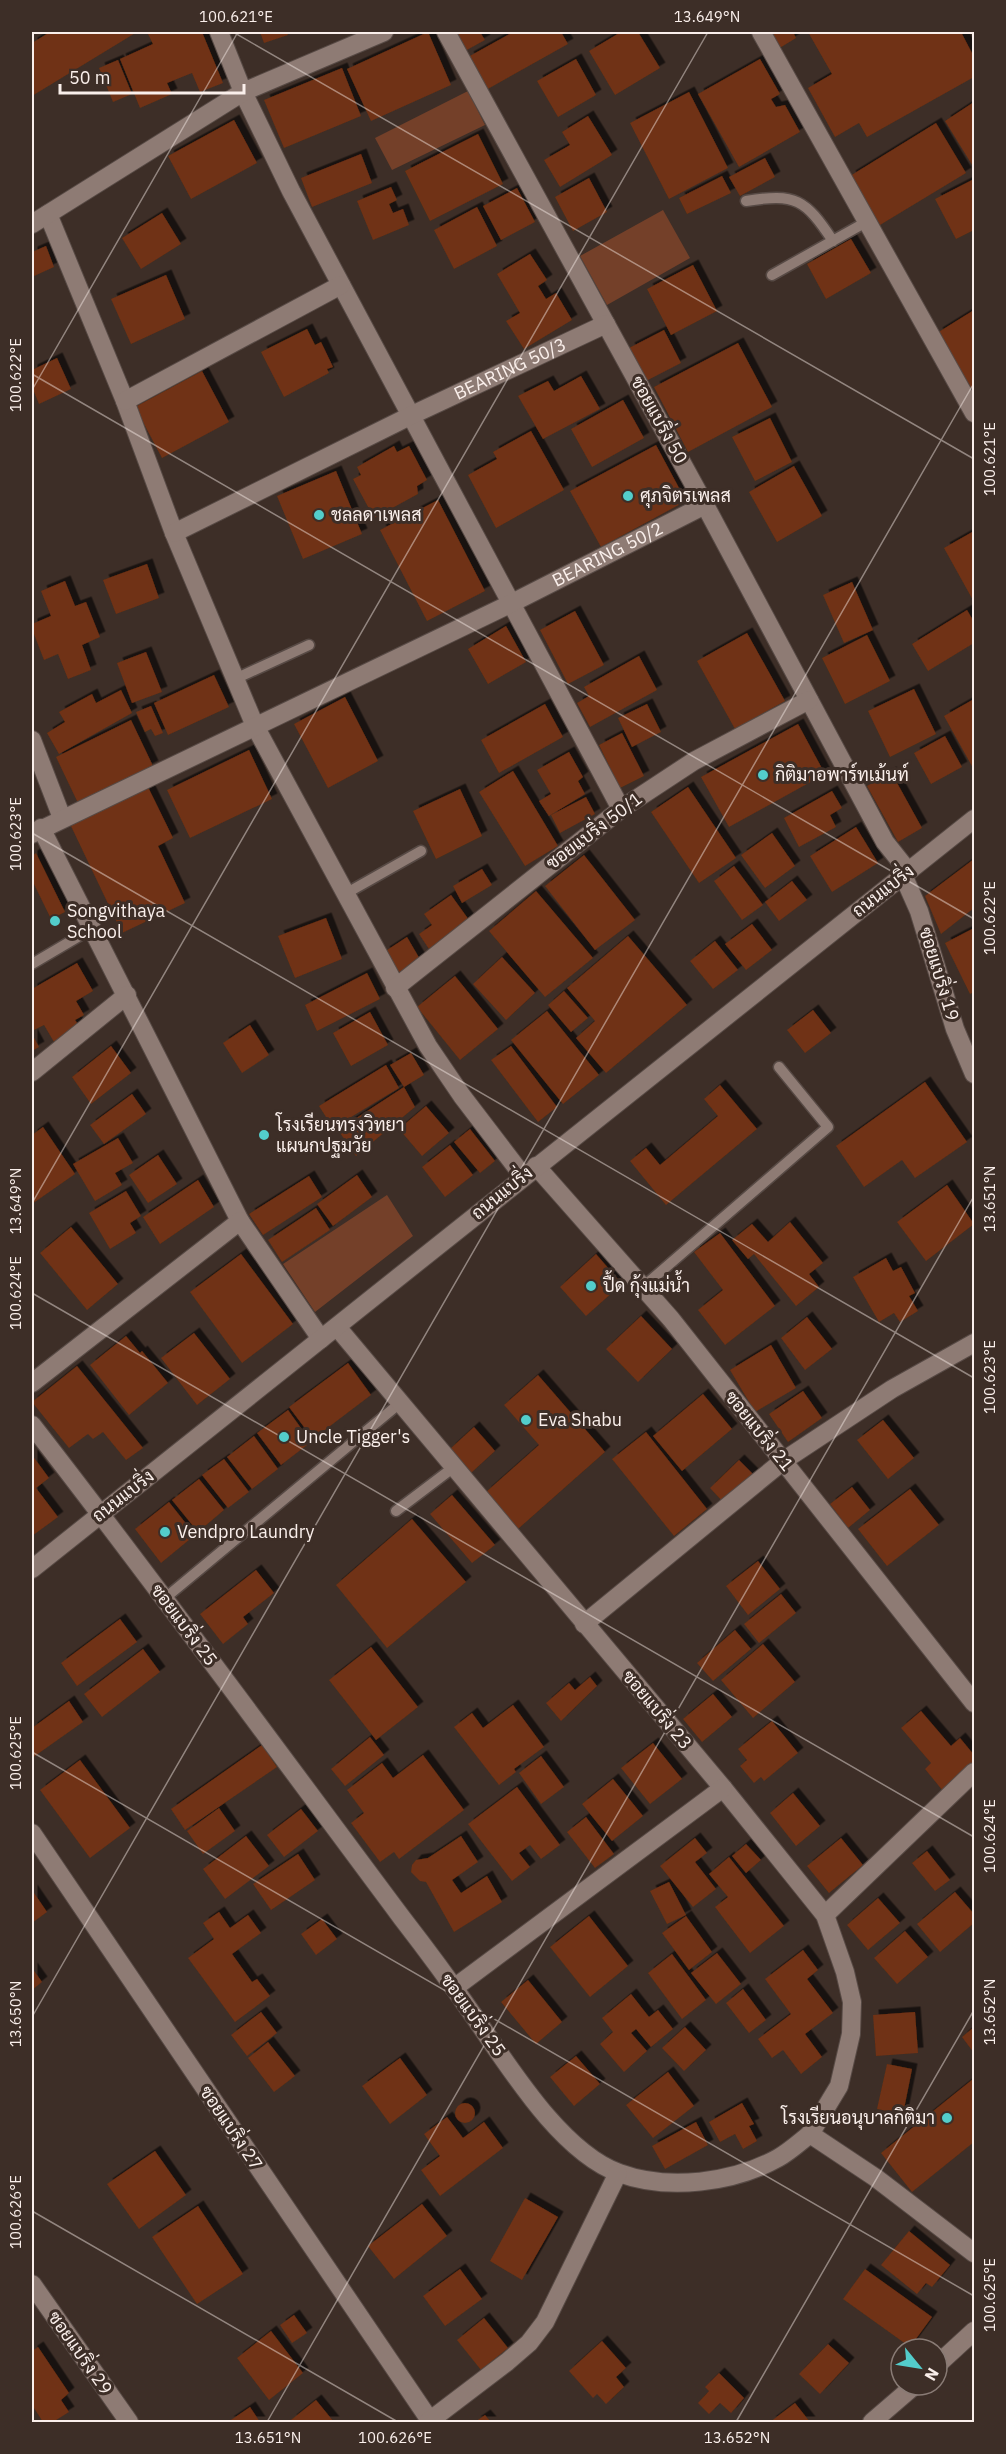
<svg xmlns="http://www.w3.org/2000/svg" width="1006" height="2454" font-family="'IBM Plex Sans',Sarabun,sans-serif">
<defs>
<filter id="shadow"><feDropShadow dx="5.5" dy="-5.5" stdDeviation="0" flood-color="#0009"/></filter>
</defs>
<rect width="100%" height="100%" fill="#3d2e27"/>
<path fill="#744029" d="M468,91L485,125L392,170L375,138Z
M663,210L690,258L607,305L580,256Z
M387,1195L413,1236L315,1312L283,1264Z"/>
<path fill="#6f3113" filter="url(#shadow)" d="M50,32H137L32,96V43Z
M147,32H202L223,83L200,92L192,73L167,83L172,94L140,108L120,59L153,44Z
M260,32H287L288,35L264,43Z
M428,32L451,85L371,121L347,69Z
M455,32H480L485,40L465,51Z
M513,32H561L568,44L486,90L468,57Z
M621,32H638L660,68L615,95L589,51Z
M768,32H793L796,38L778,49Z
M808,32H961L974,57V77L867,137L859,123L835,137L808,88L832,74Z
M576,59L596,95L558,117L537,81Z
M760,59L780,94L771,99L776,107L785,105L800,132L739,167L698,94Z
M118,60L132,94L113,102L99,68Z
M342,68L361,116L284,148L264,100Z
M689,92L728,168L669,199L630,123Z
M974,102V168L945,121Z
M588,116L612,155L560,187L544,160L570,145L562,132Z
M234,120L257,163L191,199L168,156Z
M936,123L966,173L880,225L850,176Z
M478,134L503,184L430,221L405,171Z
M361,154L372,183L312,207L301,178Z
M765,158L775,177L740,196L729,177Z
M722,176L731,193L687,214L679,198Z
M589,178L607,212L573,231L555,197Z
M974,179V230L956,239L935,199Z
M391,187L397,200L389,204L393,213L403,209L409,225L373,240L357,201Z
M517,188L535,222L501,240L483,206Z
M477,207L497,246L454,269L434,230Z
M162,213L181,244L141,269L122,238Z
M851,239L871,273L826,299L807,264Z
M46,246L54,267L32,277V252Z
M530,254L547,280L538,286L546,299L556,293L572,320L524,349L506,321L520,313L497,274Z
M693,265L717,311L671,335L647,289Z
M166,275L185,319L131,344L111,299Z
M974,310V390L972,392L937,333Z
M307,329L315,345L321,342L333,367L327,369L329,373L284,397L261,352Z
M664,330L681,363L646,381L629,348Z
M738,343L772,407L688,452L654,387Z
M57,358L71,389L39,404L32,387V370Z
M202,371L229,422L162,458L135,407Z
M581,376L600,409L543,439L518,396L548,381L554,391Z
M623,400L644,438L592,467L571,429Z
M770,418L792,462L755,481L732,437Z
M531,431L564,490L496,528L468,475L497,459L493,452Z
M656,445L686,501L601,547L570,491Z
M394,446L397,452L409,446L427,480L417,486L418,494L374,518L353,479L361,475L357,467Z
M794,466L822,516L777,542L749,492Z
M336,471L362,534L303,559L277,496Z
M438,500L485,591L427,621L380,530Z
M974,531V602L944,548Z
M147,564L159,598L116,614L103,580Z
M65,581L75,606L86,602L100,637L82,645L91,670L68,679L58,654L44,660L32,629V624L51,616L41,591Z
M852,582L873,630L844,643L823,595Z
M967,610L974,622V643L928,671L912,644Z
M575,611L604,665L568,684L540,630Z
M506,626L526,662L488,684L468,649Z
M747,633L785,701L735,729L697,661Z
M867,635L890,681L845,704L822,658Z
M146,652L162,692L132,703L117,663Z
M639,656L657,690L590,727L577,703L589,696L584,687Z
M214,675L229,707L168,735L154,703Z
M914,689L936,734L890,757L868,711Z
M121,690L132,713L59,754L47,733L65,722L59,712L92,694L96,703Z
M345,697L378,761L328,788L294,724Z
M974,699V767L973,768L944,716Z
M545,704L563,737L499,773L481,740Z
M647,704L661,732L632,747L618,718Z
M151,706L163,733L155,736L151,729L145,732L136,712Z
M131,720L153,766L78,803L56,757Z
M798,724L825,774L729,827L701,777Z
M622,733L644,776L620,788L599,745Z
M945,736L962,767L931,784L914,753Z
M249,750L272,799L190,838L167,790Z
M569,752L583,777L578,781L585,794L549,816L539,801L551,794L537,770Z
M513,771L558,846L525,866L479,792Z
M891,772L922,828L898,842L867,786Z
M148,787L173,838L158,846L185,903L122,933L70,824Z
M688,787L736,858L699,883L651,812Z
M460,789L482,836L436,859L413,811Z
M832,791L842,808L830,815L836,827L799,847L784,818Z
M586,797L595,814L560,833L551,815Z
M856,827L878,863L832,892L810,856Z
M772,833L795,866L765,888L741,855Z
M36,853L65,912L51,919L32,880V856Z
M584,855L635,920L595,950L545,886Z
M974,859V908L941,934L925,896Z
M734,866L763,905L742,920L714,881Z
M482,869L492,885L462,903L453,886Z
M792,881L807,900L779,921L765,902Z
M536,891L593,958L545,997L489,931Z
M451,895L469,920L431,952L419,934L432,925L424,914Z
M326,918L342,959L295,978L278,936Z
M752,924L772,950L746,970L725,944Z
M974,928V992L970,994L945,943Z
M628,936L687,1005L606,1073L576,1038L595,1021L567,988Z
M407,937L421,961L398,975L384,952Z
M715,941L738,970L713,989L690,961Z
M502,957L535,993L506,1020L473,984Z
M77,963L93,991L76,1001L84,1015L75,1020L80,1027L54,1042L44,1025L32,1031V989Z
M367,973L380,999L317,1031L305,1005Z
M455,976L498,1029L460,1060L417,1007Z
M564,991L588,1018L571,1032L548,1005Z
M813,1010L831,1033L805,1053L787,1030Z
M547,1011L599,1075L563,1104L511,1040Z
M370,1012L388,1045L351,1066L333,1033Z
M250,1025L269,1055L242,1073L223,1043Z
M32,1034L39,1047L32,1051Z
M111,1046L131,1073L91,1104L72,1077Z
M511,1046L557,1107L538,1122L491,1060Z
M411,1053L424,1075L404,1087L390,1065Z
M386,1065L399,1088L333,1128L319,1106Z
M925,1082L967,1142L915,1178L902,1160L864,1187L836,1146Z
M720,1085L757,1129L666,1205L630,1161L646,1148L660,1165L718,1116L704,1099Z
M404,1087L415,1107L356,1156L338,1130Z
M132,1094L146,1114L104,1144L90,1125Z
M426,1106L449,1133L422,1156L399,1129Z
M43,1127L75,1174L32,1204V1135Z
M470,1129L495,1161L480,1173L454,1142Z
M118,1138L133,1163L115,1173L122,1185L95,1201L73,1164Z
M450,1145L473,1175L445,1197L422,1167Z
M158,1155L177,1184L148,1203L129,1175Z
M357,1175L372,1197L333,1226L317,1204Z
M309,1176L322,1197L263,1235L249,1214Z
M198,1180L214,1207L160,1244L143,1217Z
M947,1185L974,1224L926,1261L897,1222Z
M126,1191L141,1216L130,1223L136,1233L110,1249L89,1213Z
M316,1208L330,1230L282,1262L268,1240Z
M790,1222L823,1263L809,1274L819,1287L796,1306L754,1254L748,1259L732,1240L752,1224L768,1242Z
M71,1227L118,1284L87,1310L40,1253Z
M720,1233L775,1306L725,1345L698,1310L723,1290L694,1252Z
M241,1254L293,1324L242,1363L190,1292Z
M596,1254L622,1284L586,1316L560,1287Z
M886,1258L893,1271L901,1267L915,1293L909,1296L918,1311L900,1322L894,1313L879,1322L853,1277Z
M641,1316L672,1349L638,1382L606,1349Z
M807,1317L832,1349L805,1370L781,1338Z
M194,1333L230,1379L197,1405L161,1358Z
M126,1336L140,1353L142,1351L168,1383L129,1415L90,1365Z
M771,1345L796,1388L755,1412L730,1370Z
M348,1363L371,1395L313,1439L289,1407Z
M77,1366L143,1448L126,1460L103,1432L93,1439L88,1434L69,1448L32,1402Z
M538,1375L605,1452L518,1529L486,1492L539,1445L504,1405Z
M803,1391L822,1418L788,1442L769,1414Z
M703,1394L732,1429L682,1471L653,1436Z
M288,1410L311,1442L281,1465L257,1433Z
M883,1420L914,1458L888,1479L857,1440Z
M474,1427L495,1451L471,1473L450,1449Z
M646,1432L707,1509L674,1536L612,1459Z
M254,1436L278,1469L252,1489L227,1457Z
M32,1455L49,1478L36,1488L58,1517L32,1536Z
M224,1459L249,1492L228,1508L202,1475Z
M739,1460L753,1474L723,1502L710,1488Z
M199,1479L224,1510L198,1532L172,1500Z
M852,1487L870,1510L848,1528L830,1504Z
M910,1489L939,1525L887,1566L858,1529Z
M452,1495L495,1545L472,1563L430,1514Z
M169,1502L195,1535L161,1563L135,1529Z
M412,1519L466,1582L387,1648L336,1585Z
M758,1561L780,1589L748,1615L726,1586Z
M256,1570L274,1593L243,1617L248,1624L223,1644L200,1614Z
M781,1594L796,1613L759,1643L744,1624Z
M120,1619L137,1642L77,1686L61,1663Z
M735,1630L751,1649L713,1681L697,1663Z
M763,1644L795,1682L753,1718L721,1680Z
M371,1647L418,1707L376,1740L329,1680Z
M143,1649L160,1672L102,1717L84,1694Z
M590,1677L597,1686L561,1721L546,1703L569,1683L575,1690Z
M713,1694L732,1717L702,1742L683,1719Z
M69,1701L83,1722L32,1758V1728Z
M513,1705L544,1747L514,1769L516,1772L499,1785L454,1727L472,1713L483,1728Z
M921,1711L951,1746L960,1738L974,1755V1763L943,1791L925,1769L931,1763L901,1728Z
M772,1721L798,1753L764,1781L761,1777L754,1783L740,1766L747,1760L738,1749Z
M370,1737L384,1755L345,1786L331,1769Z
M653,1743L682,1779L650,1804L621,1768Z
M262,1745L277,1767L185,1830L171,1809Z
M423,1755L464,1810L399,1859L394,1852L380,1862L351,1823L364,1813L347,1790L382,1763L393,1778Z
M541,1756L564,1787L541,1804L519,1773Z
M80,1760L130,1828L90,1858L40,1790Z
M613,1779L643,1816L612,1841L582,1804Z
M517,1787L560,1845L541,1859L530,1845L519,1853L530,1867L512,1881L468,1824Z
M793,1793L820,1826L796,1846L770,1813Z
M219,1808L235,1831L203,1854L187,1831Z
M301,1809L318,1831L284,1857L267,1835Z
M586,1817L614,1854L595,1868L567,1832Z
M246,1836L269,1866L225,1899L203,1869Z
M461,1836L478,1862L452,1880L461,1893L487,1876L502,1902L454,1932L426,1882L420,1881L411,1872L412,1865L416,1860L428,1858Z
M695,1838L707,1853L695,1862L716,1889L693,1907L660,1866Z
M841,1838L863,1865L829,1893L807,1866Z
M746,1844L761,1860L746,1873L732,1856Z
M927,1851L950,1880L935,1891L912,1863Z
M298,1854L315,1880L271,1910L253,1884Z
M729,1857L784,1926L750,1953L715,1907L728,1897L709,1874Z
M669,1882L686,1915L667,1924L650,1891Z
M32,1890L47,1912L32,1923Z
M955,1892L974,1914V1923L940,1952L917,1924Z
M878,1898L900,1923L868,1950L847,1925Z
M219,1912L230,1928L248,1915L261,1933L232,1954L252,1982L257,1979L270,1996L235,2022L188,1958L214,1939L203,1923Z
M589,1916L628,1966L590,1997L550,1947Z
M686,1916L712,1952L689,1970L662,1933Z
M322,1919L337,1939L316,1955L301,1934Z
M905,1931L928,1957L897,1984L874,1958Z
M803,1950L818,1970L807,1979L833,2013L805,2034L822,2057L801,2074L783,2050L772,2058L758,2039L791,2014L765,1979Z
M717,1953L741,1984L716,2004L691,1973Z
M672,1954L706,2000L682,2019L648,1973Z
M32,1968L42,1982L32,1990Z
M528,1980L562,2022L536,2044L501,2002Z
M743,1989L766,2020L749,2033L726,2003Z
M631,1994L649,2017L658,2010L673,2029L651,2047L636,2029L631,2033L647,2051L624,2072L600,2044L613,2032L602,2018Z
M261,2012L277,2033L247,2056L231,2035Z
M915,2012L918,2053L876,2056L873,2015Z
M685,2027L706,2050L684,2071L662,2048Z
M974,2027V2053L962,2037Z
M268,2042L295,2076L274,2092L248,2058Z
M576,2056L600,2084L574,2106L550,2077Z
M400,2058L427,2095L390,2124L362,2086Z
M887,2064L912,2069L903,2114L877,2109Z
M668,2072L694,2106L653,2138L626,2105Z
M973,2079L974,2142L912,2192L881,2153Z
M455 2113a10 10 0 1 1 20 0a10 10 0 1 1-20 0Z
M742,2103L754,2124L749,2126L757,2141L743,2149L735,2134L720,2142L709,2122Z
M447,2117L463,2138L484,2122L503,2148L440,2196L421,2170L440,2156L424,2134Z
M696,2122L708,2145L665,2169L652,2146Z
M155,2151L186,2195L139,2229L107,2184Z
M525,2198L558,2217L522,2280L490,2261Z
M422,2204L447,2236L394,2279L368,2246Z
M198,2206L243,2274L197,2304L152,2237Z
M909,2231L950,2265L932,2287L926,2283L917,2294L881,2265Z
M460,2269L482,2299L445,2326L423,2296Z
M865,2269L932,2317L910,2347L843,2299Z
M294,2315L307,2333L292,2343L280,2325Z
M484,2318L508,2348L481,2370L457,2340Z
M271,2331L303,2373L269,2400L237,2358Z
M602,2341L626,2368L616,2377L624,2387L606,2404L597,2394L593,2398L569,2371Z
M828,2344L849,2363L820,2394L799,2374Z
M38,2347L69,2393L61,2400L69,2412L53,2422H43L32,2405V2351Z
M719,2373L744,2398L731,2413L720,2403L709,2414L698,2403L709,2391L705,2387Z
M316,2400L334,2422H293L291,2420Z
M795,2403L810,2422H770Z
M250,2407L260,2422H228Z
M485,2415L491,2422H475Z"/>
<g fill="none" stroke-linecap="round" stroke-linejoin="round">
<g stroke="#574a45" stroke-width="13">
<path id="service" d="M746,201C796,193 805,199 833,241
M772,275L868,221
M235,679L309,645
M345,894L421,851
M32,964L93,928
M643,1287L828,1127L779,1067
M396,1511L454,1467
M164,1599L400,1403"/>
</g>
<g stroke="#574a45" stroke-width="20">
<g id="minor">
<path d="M219,32L243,92L291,191L621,809"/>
<path d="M446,32L705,505L885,842L908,871"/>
<path d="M761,32L974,413"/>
<path d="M48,214L125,401L174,533L255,726L428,1046L462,1096L523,1176"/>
<path d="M32,224L243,92L384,32"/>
<path d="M125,401L341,285"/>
<path id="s1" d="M174,533L412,415L606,324"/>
<path d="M32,740L62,818"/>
<path d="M41,828L240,1221L321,1339"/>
<path id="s2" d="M32,834L512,603L705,505"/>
<path d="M903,875L919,911L955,1029L974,1074"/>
<path d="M395,988L621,809L694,761L809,700"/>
<path d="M32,1072L127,995"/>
<path d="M536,1166L671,1319L974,1703"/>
<path d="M337,1327L723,1788L825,1915L845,1972L852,2002L851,2034L839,2086L810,2134"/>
<path d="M32,1383L240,1221"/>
<path d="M32,1425C158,1587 279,1753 402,1918C426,1949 449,1980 471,2012C507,2063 559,2151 619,2173C668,2191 733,2183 778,2158C789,2152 800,2142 810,2134L876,2178L974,2253"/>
<path d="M584,1624L783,1461L892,1389L974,1343"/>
<path d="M32,1833L431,2422"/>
<path d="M825,1915L974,1772"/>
<path d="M454,1988L723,1788"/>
<path d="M32,2284L129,2422"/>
<path d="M937,2365L974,2331"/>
<path d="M428,2422L507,2362L529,2343L545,2322L618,2173"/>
<path d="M872,2422L915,2385"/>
</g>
</g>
<g stroke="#574a45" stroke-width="20">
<path id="secondary" d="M32,1569L974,819"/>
</g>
<use href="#service" stroke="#8e7b74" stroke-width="10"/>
<use href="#minor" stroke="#8e7b74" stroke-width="18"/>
<use href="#secondary" stroke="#8e7b74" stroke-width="18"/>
</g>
<path fill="none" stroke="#faefeb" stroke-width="1.5" stroke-opacity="0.45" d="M233,32L974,459M32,374L974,919M32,390L238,32M32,833L974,1378M32,1203L708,32M32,1293L974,1837M32,1752L974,2296M32,2017L974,383M32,2211L398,2422M267,2422L974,1196M736,2422L974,2010"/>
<g fill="#53cdcb" stroke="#3d2e27" stroke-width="2">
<circle cx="628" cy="496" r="6"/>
<circle cx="319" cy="515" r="6"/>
<circle cx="763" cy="775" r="6"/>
<circle cx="55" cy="921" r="6"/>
<circle cx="264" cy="1135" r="6"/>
<circle cx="591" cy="1286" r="6"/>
<circle cx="526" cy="1420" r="6"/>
<circle cx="284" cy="1437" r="6"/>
<circle cx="165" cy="1532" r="6"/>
<circle cx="947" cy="2118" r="6"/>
</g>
<g text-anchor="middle" stroke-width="6" stroke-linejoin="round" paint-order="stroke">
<g font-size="18" fill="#faefeb" stroke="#3d2e27">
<text dy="6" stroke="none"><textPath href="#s1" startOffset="374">BEARING 50/3</textPath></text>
<text transform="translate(659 420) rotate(61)" y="6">ซอยแบริ่ง 50</text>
<text dy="6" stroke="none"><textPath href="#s2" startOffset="640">BEARING 50/2</textPath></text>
<text transform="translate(594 831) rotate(-37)" y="6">ซอยแบริ่ง 50/1</text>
<text transform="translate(883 891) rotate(-38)" y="6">ถนนแบริ่ง</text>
<text transform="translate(939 974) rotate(73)" y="6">ซอยแบริ่ง 19</text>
<text transform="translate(502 1193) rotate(-39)" y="6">ถนนแบริ่ง</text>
<text transform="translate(759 1431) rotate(51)" y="6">ซอยแบริ่ง 21</text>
<text transform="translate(123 1496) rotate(-38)" y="6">ถนนแบริ่ง</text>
<text transform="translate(184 1625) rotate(53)" y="6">ซอยแบริ่ง 25</text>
<text transform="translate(657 1710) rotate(50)" y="6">ซอยแบริ่ง 23</text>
<text transform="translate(473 2015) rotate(54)" y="6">ซอยแบริ่ง 25</text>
<text transform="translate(231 2128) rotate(56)" y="6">ซอยแบริ่ง 27</text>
<text transform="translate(80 2353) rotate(55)" y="6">ซอยแบริ่ง 29</text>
</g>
<g font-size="18" fill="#faefeb" stroke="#3d2e27" text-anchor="start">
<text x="640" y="502">ศุภจิตรเพลส</text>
<text x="331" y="521">ชลลดาเพลส</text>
<text x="775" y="781">กิติมาอพาร์ทเม้นท์</text>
<text x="67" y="917">Songvithaya<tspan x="67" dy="21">School</tspan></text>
<text x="276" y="1131">โรงเรียนทรงวิทยา<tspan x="276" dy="21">แผนกปฐมวัย</tspan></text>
<text x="603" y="1292">ปื้ด กุ้งแม่น้ำ</text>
<text x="538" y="1426">Eva Shabu</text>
<text x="296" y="1443">Uncle Tigger's</text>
<text x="177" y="1538">Vendpro Laundry</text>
<text x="935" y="2124" text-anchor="end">โรงเรียนอนุบาลกิติมา</text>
</g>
</g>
<rect width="1006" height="2454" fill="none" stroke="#3d2e27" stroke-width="66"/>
<g transform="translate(919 2367) rotate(120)"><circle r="28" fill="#3d2e27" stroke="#897b75" stroke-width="1.5"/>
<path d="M0-4.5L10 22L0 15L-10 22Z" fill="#53cdcb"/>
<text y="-9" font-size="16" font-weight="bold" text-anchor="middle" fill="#faefeb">N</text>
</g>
<path d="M60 84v9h184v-9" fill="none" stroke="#faefeb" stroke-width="3"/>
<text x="69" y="84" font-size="18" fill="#faefeb" stroke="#3d2e27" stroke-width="4.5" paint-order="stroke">50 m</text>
<rect x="33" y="33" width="940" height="2388" fill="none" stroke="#faefeb" stroke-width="2"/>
<g font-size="15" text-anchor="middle" fill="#faefeb">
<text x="236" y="22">100.621°E</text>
<text x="707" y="22">13.649°N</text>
<text transform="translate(16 375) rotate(-90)" y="5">100.622°E</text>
<text transform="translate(990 459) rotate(-90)" y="5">100.621°E</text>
<text transform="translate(16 834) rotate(-90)" y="5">100.623°E</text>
<text transform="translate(990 918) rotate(-90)" y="5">100.622°E</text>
<text transform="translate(990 1199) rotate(-90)" y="5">13.651°N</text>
<text transform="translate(16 1201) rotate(-90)" y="5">13.649°N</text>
<text transform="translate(16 1293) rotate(-90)" y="5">100.624°E</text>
<text transform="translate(990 1377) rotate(-90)" y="5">100.623°E</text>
<text transform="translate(16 1753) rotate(-90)" y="5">100.625°E</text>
<text transform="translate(990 1836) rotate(-90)" y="5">100.624°E</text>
<text transform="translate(990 2012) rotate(-90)" y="5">13.652°N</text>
<text transform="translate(16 2014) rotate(-90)" y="5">13.650°N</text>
<text transform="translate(16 2212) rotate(-90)" y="5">100.626°E</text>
<text transform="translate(990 2295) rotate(-90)" y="5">100.625°E</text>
<text x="268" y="2443">13.651°N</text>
<text x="395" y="2443">100.626°E</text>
<text x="737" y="2443">13.652°N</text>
</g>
</svg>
